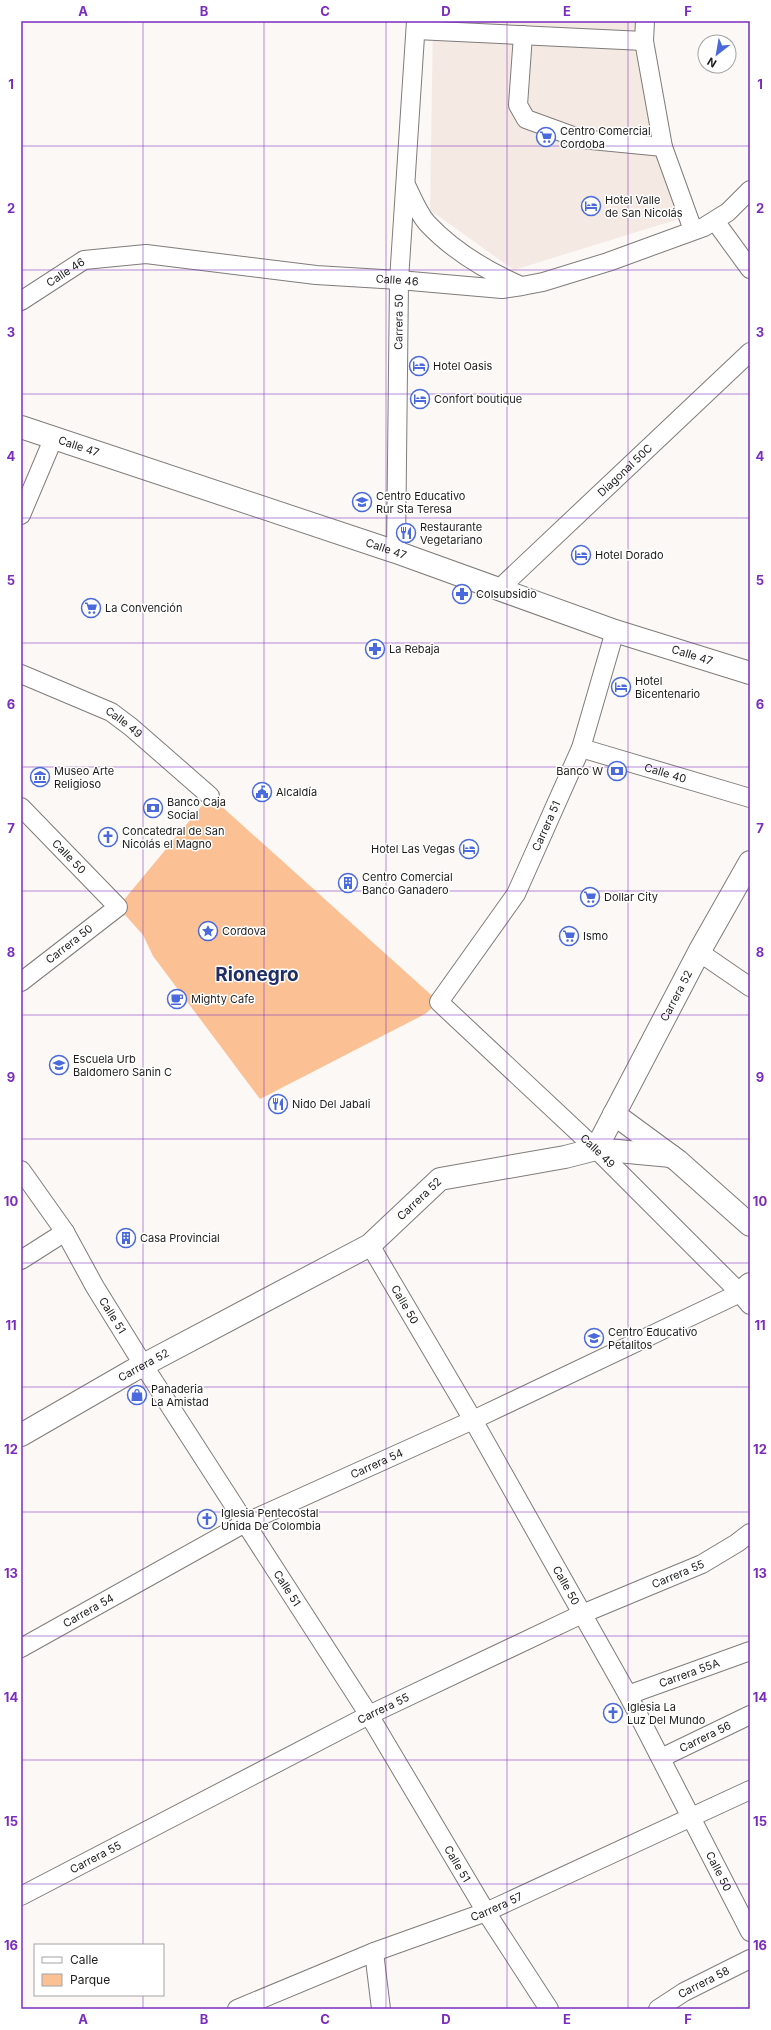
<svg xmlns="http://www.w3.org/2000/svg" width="771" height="2030" font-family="Inter,sans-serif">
<rect width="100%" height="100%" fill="#fbf8f6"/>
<path fill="#f4eae3" d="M433,21H647L682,218L514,270L430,210Z"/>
<path fill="#fbc194" d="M210,796L439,1002L425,1014L260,1099L153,956L143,935L118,907Z"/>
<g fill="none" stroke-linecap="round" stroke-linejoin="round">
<g stroke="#7f7c7a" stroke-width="20">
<g id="street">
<path d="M645,21L644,41L663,147L693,230"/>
<path d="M416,30L644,41"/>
<path d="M523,35L518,105L526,119L581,139L663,147"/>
<path d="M406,185C412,197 418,213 427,223C453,251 487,271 521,286"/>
<path d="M715,221L750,269"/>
<path id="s1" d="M21,301L84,260L146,254L316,275L399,280L502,289L522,286L543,282L608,262L704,227L728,212L750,190"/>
<path d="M21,515L54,437"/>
<path id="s2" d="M396,552L399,280L416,21"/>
<path id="s3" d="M499,589L750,352"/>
<path id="s4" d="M615,631L581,748L516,894L439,1002L596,1149L740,1293L750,1305"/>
<path id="s5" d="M21,674L111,712L131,727L210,796"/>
<path id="s6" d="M581,748L750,798"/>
<path id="s7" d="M21,807L118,907L21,982"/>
<path d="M699,952L750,987"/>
<path id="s8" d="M21,1170L65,1232L95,1287L144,1366L369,1715L486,1912L549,2009"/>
<path id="s9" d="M370,1245L473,1420L628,1695L750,1932"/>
<path d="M21,1260L65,1232"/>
<path id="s10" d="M21,1648L245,1523L473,1420L740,1293"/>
<path id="s11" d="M628,1695L750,1651"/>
<path id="s12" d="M661,1758L750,1715"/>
<path id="s13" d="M21,1896L369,1715L582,1614L702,1564L737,1543L750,1533"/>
<path d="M374,1952L381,2009"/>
<path id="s14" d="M237,2009L374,1952L486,1912L750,1790"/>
<path id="s15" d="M658,2009L684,1992L750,1959"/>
</g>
</g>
<g stroke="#7f7c7a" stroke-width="24">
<g id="secondary">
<path id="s16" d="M21,427L396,552L615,631L750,673"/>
<path d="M614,1114L678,1161L750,1225"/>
<path id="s17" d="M596,1149L699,952L750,862"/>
<path d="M740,1293L750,1284"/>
<path id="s18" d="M21,1435L132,1371L370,1245L440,1179L565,1157L596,1149L671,1156"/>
</g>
</g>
<use href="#street" stroke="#fff" stroke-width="18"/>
<use href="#secondary" stroke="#fff" stroke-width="22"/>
</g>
<path fill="none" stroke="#7b2cbf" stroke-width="1" stroke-opacity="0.55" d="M143,21V1945M264,21V2009M386,21V2009M507,21V2009M628,21V2009M21,146H750M21,270H750M21,394H750M21,518H750M21,643H750M21,767H750M21,891H750M21,1015H750M21,1139H750M21,1263H750M21,1387H750M21,1512H750M21,1636H750M21,1760H750M21,1884H750M143,1995V2009"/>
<defs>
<g id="supermarket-ring" transform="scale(1)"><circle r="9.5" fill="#fff" stroke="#4a69dc" stroke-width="1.5"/><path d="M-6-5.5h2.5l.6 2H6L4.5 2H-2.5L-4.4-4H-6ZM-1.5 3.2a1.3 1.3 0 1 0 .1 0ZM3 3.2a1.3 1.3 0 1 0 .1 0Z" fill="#4a69dc"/></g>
<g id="hotel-ring" transform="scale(1)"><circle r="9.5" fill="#fff" stroke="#4a69dc" stroke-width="1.5"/><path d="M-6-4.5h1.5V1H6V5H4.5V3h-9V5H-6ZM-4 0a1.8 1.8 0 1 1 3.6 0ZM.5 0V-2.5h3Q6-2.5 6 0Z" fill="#4a69dc"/></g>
<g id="school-ring" transform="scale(1)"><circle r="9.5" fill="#fff" stroke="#4a69dc" stroke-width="1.5"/><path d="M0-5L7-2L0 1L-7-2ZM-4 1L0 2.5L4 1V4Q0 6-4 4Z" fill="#4a69dc"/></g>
<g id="restaurant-ring" transform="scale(1)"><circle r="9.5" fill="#fff" stroke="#4a69dc" stroke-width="1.5"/><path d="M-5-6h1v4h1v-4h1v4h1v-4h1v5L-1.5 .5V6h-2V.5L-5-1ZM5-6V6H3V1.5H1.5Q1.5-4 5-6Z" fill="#4a69dc"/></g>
<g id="pharmacy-ring" transform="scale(1)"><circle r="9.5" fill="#fff" stroke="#4a69dc" stroke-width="1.5"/><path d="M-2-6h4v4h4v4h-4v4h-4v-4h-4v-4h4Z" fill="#4a69dc"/></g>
<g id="bank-ring" transform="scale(1)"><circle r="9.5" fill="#fff" stroke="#4a69dc" stroke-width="1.5"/><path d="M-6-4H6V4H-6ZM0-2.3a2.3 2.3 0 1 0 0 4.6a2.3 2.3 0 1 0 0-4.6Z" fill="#4a69dc"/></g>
<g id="museum-ring" transform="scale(1)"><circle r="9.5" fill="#fff" stroke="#4a69dc" stroke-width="1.5"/><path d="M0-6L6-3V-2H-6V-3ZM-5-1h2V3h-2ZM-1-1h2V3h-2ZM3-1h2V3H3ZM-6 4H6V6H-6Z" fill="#4a69dc"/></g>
<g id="civic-ring" transform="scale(1)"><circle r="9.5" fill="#fff" stroke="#4a69dc" stroke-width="1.5"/><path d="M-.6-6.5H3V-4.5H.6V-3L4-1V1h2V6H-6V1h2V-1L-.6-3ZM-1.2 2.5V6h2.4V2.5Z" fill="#4a69dc"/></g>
<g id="church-ring" transform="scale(1)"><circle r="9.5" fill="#fff" stroke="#4a69dc" stroke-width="1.5"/><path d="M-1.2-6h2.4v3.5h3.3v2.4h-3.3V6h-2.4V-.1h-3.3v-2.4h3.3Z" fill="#4a69dc"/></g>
<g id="building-ring" transform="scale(1)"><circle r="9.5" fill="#fff" stroke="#4a69dc" stroke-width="1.5"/><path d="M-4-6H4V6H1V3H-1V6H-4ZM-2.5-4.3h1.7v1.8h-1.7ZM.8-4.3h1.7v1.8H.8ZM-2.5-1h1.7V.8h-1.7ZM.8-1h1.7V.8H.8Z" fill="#4a69dc"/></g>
<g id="sight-ring" transform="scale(1)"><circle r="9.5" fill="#fff" stroke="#4a69dc" stroke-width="1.5"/><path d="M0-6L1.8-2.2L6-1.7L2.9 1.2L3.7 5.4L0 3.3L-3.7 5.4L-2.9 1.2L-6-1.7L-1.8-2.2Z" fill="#4a69dc"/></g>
<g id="cafe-ring" transform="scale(1)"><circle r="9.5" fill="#fff" stroke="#4a69dc" stroke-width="1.5"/><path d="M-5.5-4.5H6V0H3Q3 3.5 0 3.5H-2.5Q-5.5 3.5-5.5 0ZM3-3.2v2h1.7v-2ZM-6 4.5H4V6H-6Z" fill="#4a69dc"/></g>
<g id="shop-ring" transform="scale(1)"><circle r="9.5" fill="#fff" stroke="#4a69dc" stroke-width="1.5"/><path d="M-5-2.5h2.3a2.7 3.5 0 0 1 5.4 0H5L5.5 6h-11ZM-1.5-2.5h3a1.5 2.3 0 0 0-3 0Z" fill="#4a69dc"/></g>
</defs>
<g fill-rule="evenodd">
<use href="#supermarket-ring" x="546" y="137"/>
<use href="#hotel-ring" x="591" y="206"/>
<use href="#hotel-ring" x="419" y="366"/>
<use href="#hotel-ring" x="420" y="399"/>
<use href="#school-ring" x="362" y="502"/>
<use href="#restaurant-ring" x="406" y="533"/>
<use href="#hotel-ring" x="581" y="555"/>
<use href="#pharmacy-ring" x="462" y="594"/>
<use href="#supermarket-ring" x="91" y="608"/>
<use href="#pharmacy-ring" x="375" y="649"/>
<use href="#hotel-ring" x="621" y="687"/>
<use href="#bank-ring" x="617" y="771"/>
<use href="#museum-ring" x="40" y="777"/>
<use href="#civic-ring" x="262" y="792"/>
<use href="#bank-ring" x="153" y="808"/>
<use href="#church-ring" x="108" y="837"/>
<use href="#hotel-ring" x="469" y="849"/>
<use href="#building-ring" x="348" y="883"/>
<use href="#supermarket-ring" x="590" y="897"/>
<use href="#sight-ring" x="208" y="931"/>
<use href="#supermarket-ring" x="569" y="936"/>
<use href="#cafe-ring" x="177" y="999"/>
<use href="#school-ring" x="59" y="1065"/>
<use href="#restaurant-ring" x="278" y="1104"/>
<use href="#building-ring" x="126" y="1238"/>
<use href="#school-ring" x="594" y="1338"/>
<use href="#shop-ring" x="137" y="1395"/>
<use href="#church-ring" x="207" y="1519"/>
<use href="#church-ring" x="613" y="1713"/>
</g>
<g text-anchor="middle" stroke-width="3" stroke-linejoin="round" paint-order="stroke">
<g font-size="11" fill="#1d1c1b" stroke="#fff" text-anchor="start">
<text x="560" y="135">Centro Comercial<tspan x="560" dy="13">Cordoba</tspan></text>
<text x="605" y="204">Hotel Valle<tspan x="605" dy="13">de San Nicolás</tspan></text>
<text x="433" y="370">Hotel Oasis</text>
<text x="434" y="403">Confort boutique</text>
<text x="376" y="500">Centro Educativo<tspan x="376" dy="13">Rur Sta Teresa</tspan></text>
<text x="420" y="531">Restaurante<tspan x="420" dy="13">Vegetariano</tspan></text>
<text x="595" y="559">Hotel Dorado</text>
<text x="476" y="598">Colsubsidio</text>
<text x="105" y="612">La Convención</text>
<text x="389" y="653">La Rebaja</text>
<text x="635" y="685">Hotel<tspan x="635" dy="13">Bicentenario</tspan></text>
<text x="54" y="775">Museo Arte<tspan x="54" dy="13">Religioso</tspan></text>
<text x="603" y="775" text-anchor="end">Banco W</text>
<text x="276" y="796">Alcaldía</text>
<text x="167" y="806">Banco Caja<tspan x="167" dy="13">Social</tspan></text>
<text x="122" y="835">Concatedral de San<tspan x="122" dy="13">Nicolás el Magno</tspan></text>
<text x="455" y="853" text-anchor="end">Hotel Las Vegas</text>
<text x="362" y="881">Centro Comercial<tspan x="362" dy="13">Banco Ganadero</tspan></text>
<text x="604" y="901">Dollar City</text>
<text x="222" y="935">Cordova</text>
<text x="583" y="940">Ismo</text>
<text x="191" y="1003">Mighty Cafe</text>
<text x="73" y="1063">Escuela Urb<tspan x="73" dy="13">Baldomero Sanin C</tspan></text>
<text x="292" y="1108">Nido Del Jabali</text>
<text x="140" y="1242">Casa Provincial</text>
<text x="608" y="1336">Centro Educativo<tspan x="608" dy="13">Petalitos</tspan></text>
<text x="151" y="1393">Panaderia<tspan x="151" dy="13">La Amistad</tspan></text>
<text x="221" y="1517">Iglesia Pentecostal<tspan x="221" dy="13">Unida De Colombia</tspan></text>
<text x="627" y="1711">Iglesia La<tspan x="627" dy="13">Luz Del Mundo</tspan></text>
</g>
<g font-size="11" fill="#1d1c1b" stroke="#fff">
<text dy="4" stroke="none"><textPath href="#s1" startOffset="53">Calle 46</textPath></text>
<text dy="4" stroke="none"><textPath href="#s1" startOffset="390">Calle 46</textPath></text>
<text dy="4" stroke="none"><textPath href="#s2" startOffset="230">Carrera 50</textPath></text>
<text dy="4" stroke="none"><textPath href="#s16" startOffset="61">Calle 47</textPath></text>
<text dy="4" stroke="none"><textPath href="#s3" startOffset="173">Diagonal 50C</textPath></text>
<text dy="4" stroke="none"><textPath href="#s16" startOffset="385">Calle 47</textPath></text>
<text dy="4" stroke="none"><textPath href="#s16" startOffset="709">Calle 47</textPath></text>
<text dy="4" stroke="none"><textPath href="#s5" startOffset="114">Calle 49</textPath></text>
<text dy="4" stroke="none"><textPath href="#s6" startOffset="88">Calle 40</textPath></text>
<text transform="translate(546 826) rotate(-66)" y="4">Carrera 51</text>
<text dy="4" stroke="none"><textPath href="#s7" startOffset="69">Calle 50</textPath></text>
<text transform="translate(69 944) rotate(-38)" y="4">Carrera 50</text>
<text dy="4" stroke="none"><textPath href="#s17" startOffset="173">Carrera 52</textPath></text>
<text dy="4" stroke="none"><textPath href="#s4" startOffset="632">Calle 49</textPath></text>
<text dy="4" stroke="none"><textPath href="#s18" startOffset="465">Carrera 52</textPath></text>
<text dy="4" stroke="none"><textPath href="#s9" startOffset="69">Calle 50</textPath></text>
<text dy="4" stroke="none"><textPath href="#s8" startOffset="172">Calle 51</textPath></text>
<text dy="4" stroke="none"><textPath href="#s18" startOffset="141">Carrera 52</textPath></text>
<text dy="4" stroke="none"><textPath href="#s10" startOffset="401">Carrera 54</textPath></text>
<text dy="4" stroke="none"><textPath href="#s13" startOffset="732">Carrera 55</textPath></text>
<text dy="4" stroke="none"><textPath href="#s9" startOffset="393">Calle 50</textPath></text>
<text dy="4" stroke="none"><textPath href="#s8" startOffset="496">Calle 51</textPath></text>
<text dy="4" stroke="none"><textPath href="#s10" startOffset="77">Carrera 54</textPath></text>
<text dy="4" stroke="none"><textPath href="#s11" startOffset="65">Carrera 55A</textPath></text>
<text dy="4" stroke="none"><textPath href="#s13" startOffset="408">Carrera 55</textPath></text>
<text dy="4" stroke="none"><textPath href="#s12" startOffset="49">Carrera 56</textPath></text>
<text dy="4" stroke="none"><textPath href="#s13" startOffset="84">Carrera 55</textPath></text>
<text dy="4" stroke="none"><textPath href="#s8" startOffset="820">Calle 51</textPath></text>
<text dy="4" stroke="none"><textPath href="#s9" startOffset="717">Calle 50</textPath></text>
<text dy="4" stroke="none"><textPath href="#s14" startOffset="279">Carrera 57</textPath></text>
<text dy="4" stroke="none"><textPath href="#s15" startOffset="53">Carrera 58</textPath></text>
</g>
<g font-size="19" font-weight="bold" fill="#1f2e66" stroke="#fff">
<text x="257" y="981">Rionegro</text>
</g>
</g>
<rect width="771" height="2030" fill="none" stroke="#ffffff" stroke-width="44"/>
<rect x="34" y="1944" width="130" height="52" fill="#ffffff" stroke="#a5a4a4"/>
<rect x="42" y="1957" width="20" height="6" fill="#ffffff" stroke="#a5a4a4"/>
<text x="70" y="1964" font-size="12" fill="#1d1c1b">Calle</text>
<rect x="42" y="1974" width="20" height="12" fill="#fbc194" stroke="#a5a4a4"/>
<text x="70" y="1984" font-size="12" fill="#1d1c1b">Parque</text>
<g transform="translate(717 54) rotate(211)"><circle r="19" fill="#ffffff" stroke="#a5a4a4"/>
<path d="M0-3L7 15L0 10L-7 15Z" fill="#4a69dc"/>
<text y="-6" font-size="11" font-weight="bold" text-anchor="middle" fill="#1d1c1b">N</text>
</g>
<rect x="22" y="22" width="727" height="1986" fill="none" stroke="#7b2cbf" stroke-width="1.5"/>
<g font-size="13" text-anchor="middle" font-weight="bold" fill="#7b2cbf">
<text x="83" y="16">A</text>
<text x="204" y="16">B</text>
<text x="325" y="16">C</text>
<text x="446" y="16">D</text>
<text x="567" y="16">E</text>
<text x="688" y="16">F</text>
<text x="11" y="89">1</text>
<text x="760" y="89">1</text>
<text x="11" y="213">2</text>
<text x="760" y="213">2</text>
<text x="11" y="337">3</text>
<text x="760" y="337">3</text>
<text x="11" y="461">4</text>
<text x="760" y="461">4</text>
<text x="11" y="585">5</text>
<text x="760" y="585">5</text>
<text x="11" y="709">6</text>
<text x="760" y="709">6</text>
<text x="11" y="833">7</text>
<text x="760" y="833">7</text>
<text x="11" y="957">8</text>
<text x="760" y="957">8</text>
<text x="11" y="1082">9</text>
<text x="760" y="1082">9</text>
<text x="11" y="1206">10</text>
<text x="760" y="1206">10</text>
<text x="11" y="1330">11</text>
<text x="760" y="1330">11</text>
<text x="11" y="1454">12</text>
<text x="760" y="1454">12</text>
<text x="11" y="1578">13</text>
<text x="760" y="1578">13</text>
<text x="11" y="1702">14</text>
<text x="760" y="1702">14</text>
<text x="11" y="1826">15</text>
<text x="760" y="1826">15</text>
<text x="11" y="1950">16</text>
<text x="760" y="1950">16</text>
<text x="83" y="2024">A</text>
<text x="204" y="2024">B</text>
<text x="325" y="2024">C</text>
<text x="446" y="2024">D</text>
<text x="567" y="2024">E</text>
<text x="688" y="2024">F</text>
</g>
</svg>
